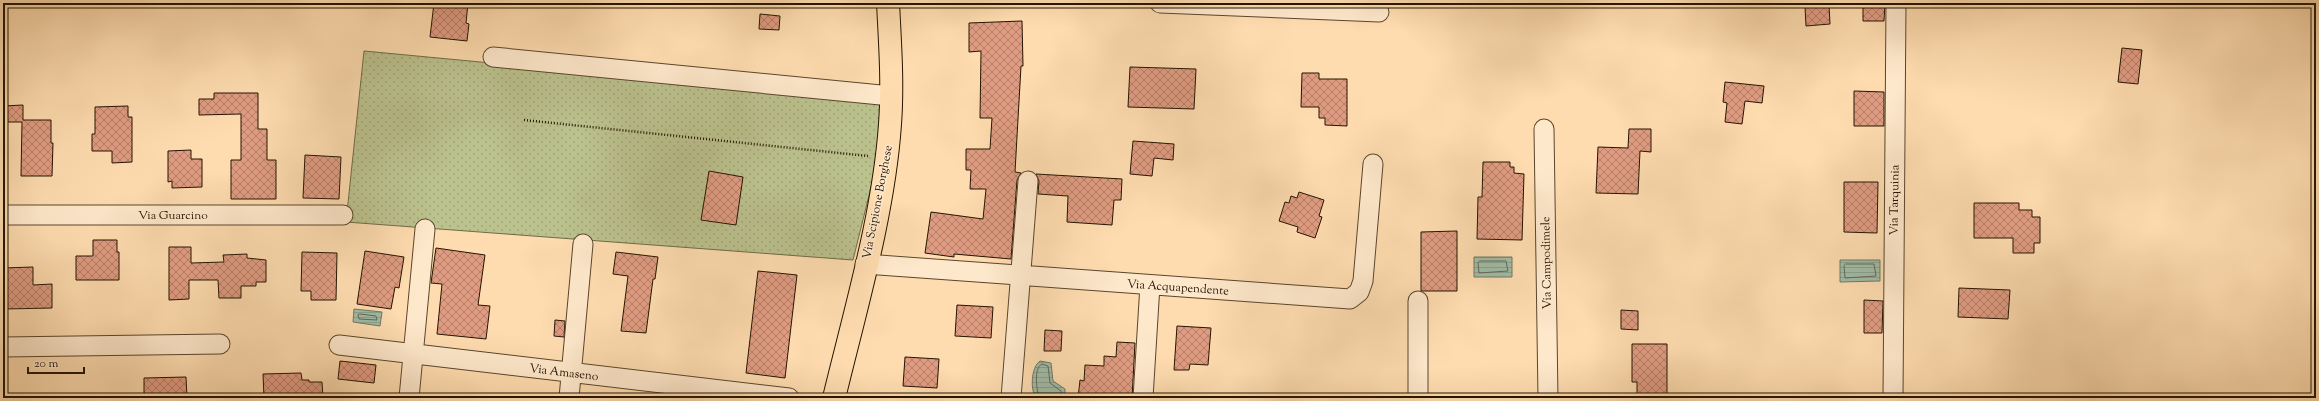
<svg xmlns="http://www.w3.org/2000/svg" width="2319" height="401" font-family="'Sorts Mill Goudy',serif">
<defs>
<pattern id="grass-dots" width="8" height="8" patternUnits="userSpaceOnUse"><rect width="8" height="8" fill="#bbc28e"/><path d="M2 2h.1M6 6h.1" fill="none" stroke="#a1a679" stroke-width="1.8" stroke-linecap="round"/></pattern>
<pattern id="water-rules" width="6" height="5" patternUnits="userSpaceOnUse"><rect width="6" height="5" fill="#a0bca8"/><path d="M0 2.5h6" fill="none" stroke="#8aa18f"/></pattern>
<pattern id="building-cross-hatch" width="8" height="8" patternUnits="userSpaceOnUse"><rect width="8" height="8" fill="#e09c82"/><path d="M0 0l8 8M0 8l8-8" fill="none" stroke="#b57e68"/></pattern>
</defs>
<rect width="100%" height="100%" fill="#fedcaf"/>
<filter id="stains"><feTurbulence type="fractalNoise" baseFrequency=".005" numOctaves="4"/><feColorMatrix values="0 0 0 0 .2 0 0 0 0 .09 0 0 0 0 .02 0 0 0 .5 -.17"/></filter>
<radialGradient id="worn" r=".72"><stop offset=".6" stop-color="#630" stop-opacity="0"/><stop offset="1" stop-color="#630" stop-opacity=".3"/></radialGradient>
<path fill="url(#grass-dots)" stroke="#706b48" d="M364,51L883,100L877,163L853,260L346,222Z"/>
<path fill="url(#water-rules)" stroke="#6e7965" d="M1474,257H1512V277H1474Z
M1840,260H1880V281L1840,282Z
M354,309L382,312L380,326L353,322Z
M1040,361L1051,363L1053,381L1065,389V398H1036C1030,390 1031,367 1040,361Z"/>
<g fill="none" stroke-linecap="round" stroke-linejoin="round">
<path stroke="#626854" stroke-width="1" d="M1480,261H1506L1508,271L1479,273L1478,263Z
M1846,264H1874L1876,276L1845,278L1844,266Z
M360,314L376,316L377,320L359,319L358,315Z
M1039,398C1037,390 1033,369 1042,364L1048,366L1050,383L1061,391L1062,398"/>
</g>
<path fill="url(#building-cross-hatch)" stroke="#241401" d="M434,3H468L466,23L469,24L467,41L430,37Z
M1863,3H1885L1884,21H1863Z
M1829,5L1830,24L1806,26L1805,7Z
M760,14L780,16L779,30L759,29Z
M1022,21L1023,66H1021L1015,172L1021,173L1017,180L1011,259L954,254V257L925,253L931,212L983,219L986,189H970L971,170H966V149H990L992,118H980L981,51L969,52V23Z
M2122,48L2142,50L2138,84L2118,82Z
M1130,67L1196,69L1194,109L1128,107Z
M1302,73H1319V79H1347V126L1325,125V118H1319V107H1301Z
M1725,82L1764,86L1762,103L1745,101L1742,124L1725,122L1727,103L1723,102Z
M1854,91L1884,92V126H1854Z
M214,93H258V129H267V160H276V199H231V160H241V114L199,115V99H214Z
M23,105V120H51V143H53L52,176H21L22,122H3V106Z
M128,106V117H132V162L112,163V151H92V134H95V107Z
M1629,129H1651V152L1640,151L1638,194L1596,193L1598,147L1628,148Z
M1133,141L1174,144L1173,160L1154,158L1152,176L1130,174Z
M191,150V159H202V187L172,188V181L168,182V151Z
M305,155L341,157L339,199L303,198Z
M1483,162H1510V167H1514V173L1524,174L1522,240L1477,239L1478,197H1482Z
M709,171L743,177L736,225L701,220Z
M1036,174L1122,179L1121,200H1114L1112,225L1067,222L1068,196L1038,194L1039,181Z
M1844,182H1878L1877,233L1844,232Z
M1299,192L1324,200L1319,216L1322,217L1315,238L1297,232L1298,227L1279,221L1285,202L1289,203L1291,196L1297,198Z
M1974,203H2019V210H2032V217H2040V243H2034V253H2013V238H1974Z
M1457,231V291H1421V232Z
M93,240H117V252H119V280H76V256H93Z
M169,247H191V263L224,262L223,255L247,254V258L266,260V282H256V286H241V298H219L218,280H189V299L169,300Z
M436,248L485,255L478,305L490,306L486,339L437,334L442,284L431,283Z
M365,251L404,257L399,288L395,287L391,309L357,304Z
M302,252L337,253L336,300H311V291H301Z
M616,252L658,257L655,279H653L646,333L621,331L628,276L613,274Z
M33,267V285L52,284V308L5,309L3,268Z
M758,271L797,275L785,378L746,373Z
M1959,288L2010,290L2008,319L1958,317Z
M1864,300L1883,301L1882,333H1864Z
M957,305L993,307L991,338L955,336Z
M1621,310L1638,311V330L1621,329Z
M555,320L565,321L564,337L554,336Z
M1177,326L1211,328L1208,365L1190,364L1189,370H1174Z
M1045,330L1062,331L1061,351H1044Z
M1117,342L1135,343L1132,398H1078L1080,380L1084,381L1085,365L1104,366V356L1116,357Z
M1632,344H1667V398H1637V382H1632Z
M905,357L939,359L937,388L903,386Z
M340,361L376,365L374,383L338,379Z
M301,373L302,380H309V382H322L323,398H264L263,374Z
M186,377L187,398H144V378Z"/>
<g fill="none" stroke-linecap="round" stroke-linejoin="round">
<g stroke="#5a462c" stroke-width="21">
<path id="minor" d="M1160,3L1379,12
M493,57L891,96
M1544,129L1548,398
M3,215H343
M865,264L1350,299L1359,292L1363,281L1373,164
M1418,301V398
M339,345L789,398
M3,347L220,344
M409,398L425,229
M569,398L583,244
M1011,398L1028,181
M1143,398L1150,285
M1893,398L1896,3"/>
</g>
<g stroke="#241401" stroke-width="24">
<path id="major" d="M834,398C855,311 884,213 890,124C893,84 890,43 888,3"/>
</g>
<path stroke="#241401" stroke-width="2.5" stroke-dasharray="1 2" stroke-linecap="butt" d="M524,120L868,156"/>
<use href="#minor" stroke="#fee8cb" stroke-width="19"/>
<use href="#major" stroke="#fedcaf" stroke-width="22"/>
</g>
<g text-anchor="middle" stroke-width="3" stroke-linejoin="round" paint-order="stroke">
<g font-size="12" fill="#241401" stroke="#fee8cb">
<text transform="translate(1894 200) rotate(-89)" y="4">Via Tarquinia</text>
<text transform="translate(877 202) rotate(-79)" y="4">Via Scipione Borghese</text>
<text x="173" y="219">Via Guarcino</text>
<text transform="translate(1546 263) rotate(-91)" y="4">Via Campodimele</text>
<text transform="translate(1178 287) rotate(4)" y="4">Via Acquapendente</text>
<text transform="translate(564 372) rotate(7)" y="4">Via Amaseno</text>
</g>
</g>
<rect width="2319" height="401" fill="none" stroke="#fedcaf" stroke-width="16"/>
<rect x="4" y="4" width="2311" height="393" fill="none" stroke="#241401" stroke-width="2"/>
<rect x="8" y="8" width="2303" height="385" fill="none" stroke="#241401"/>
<path d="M28 367v6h56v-6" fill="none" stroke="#241401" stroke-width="2"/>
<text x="34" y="367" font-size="12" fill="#241401" stroke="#fee8cb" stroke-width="3" paint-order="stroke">20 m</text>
<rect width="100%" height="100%" filter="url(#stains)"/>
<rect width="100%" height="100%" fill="url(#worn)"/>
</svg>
